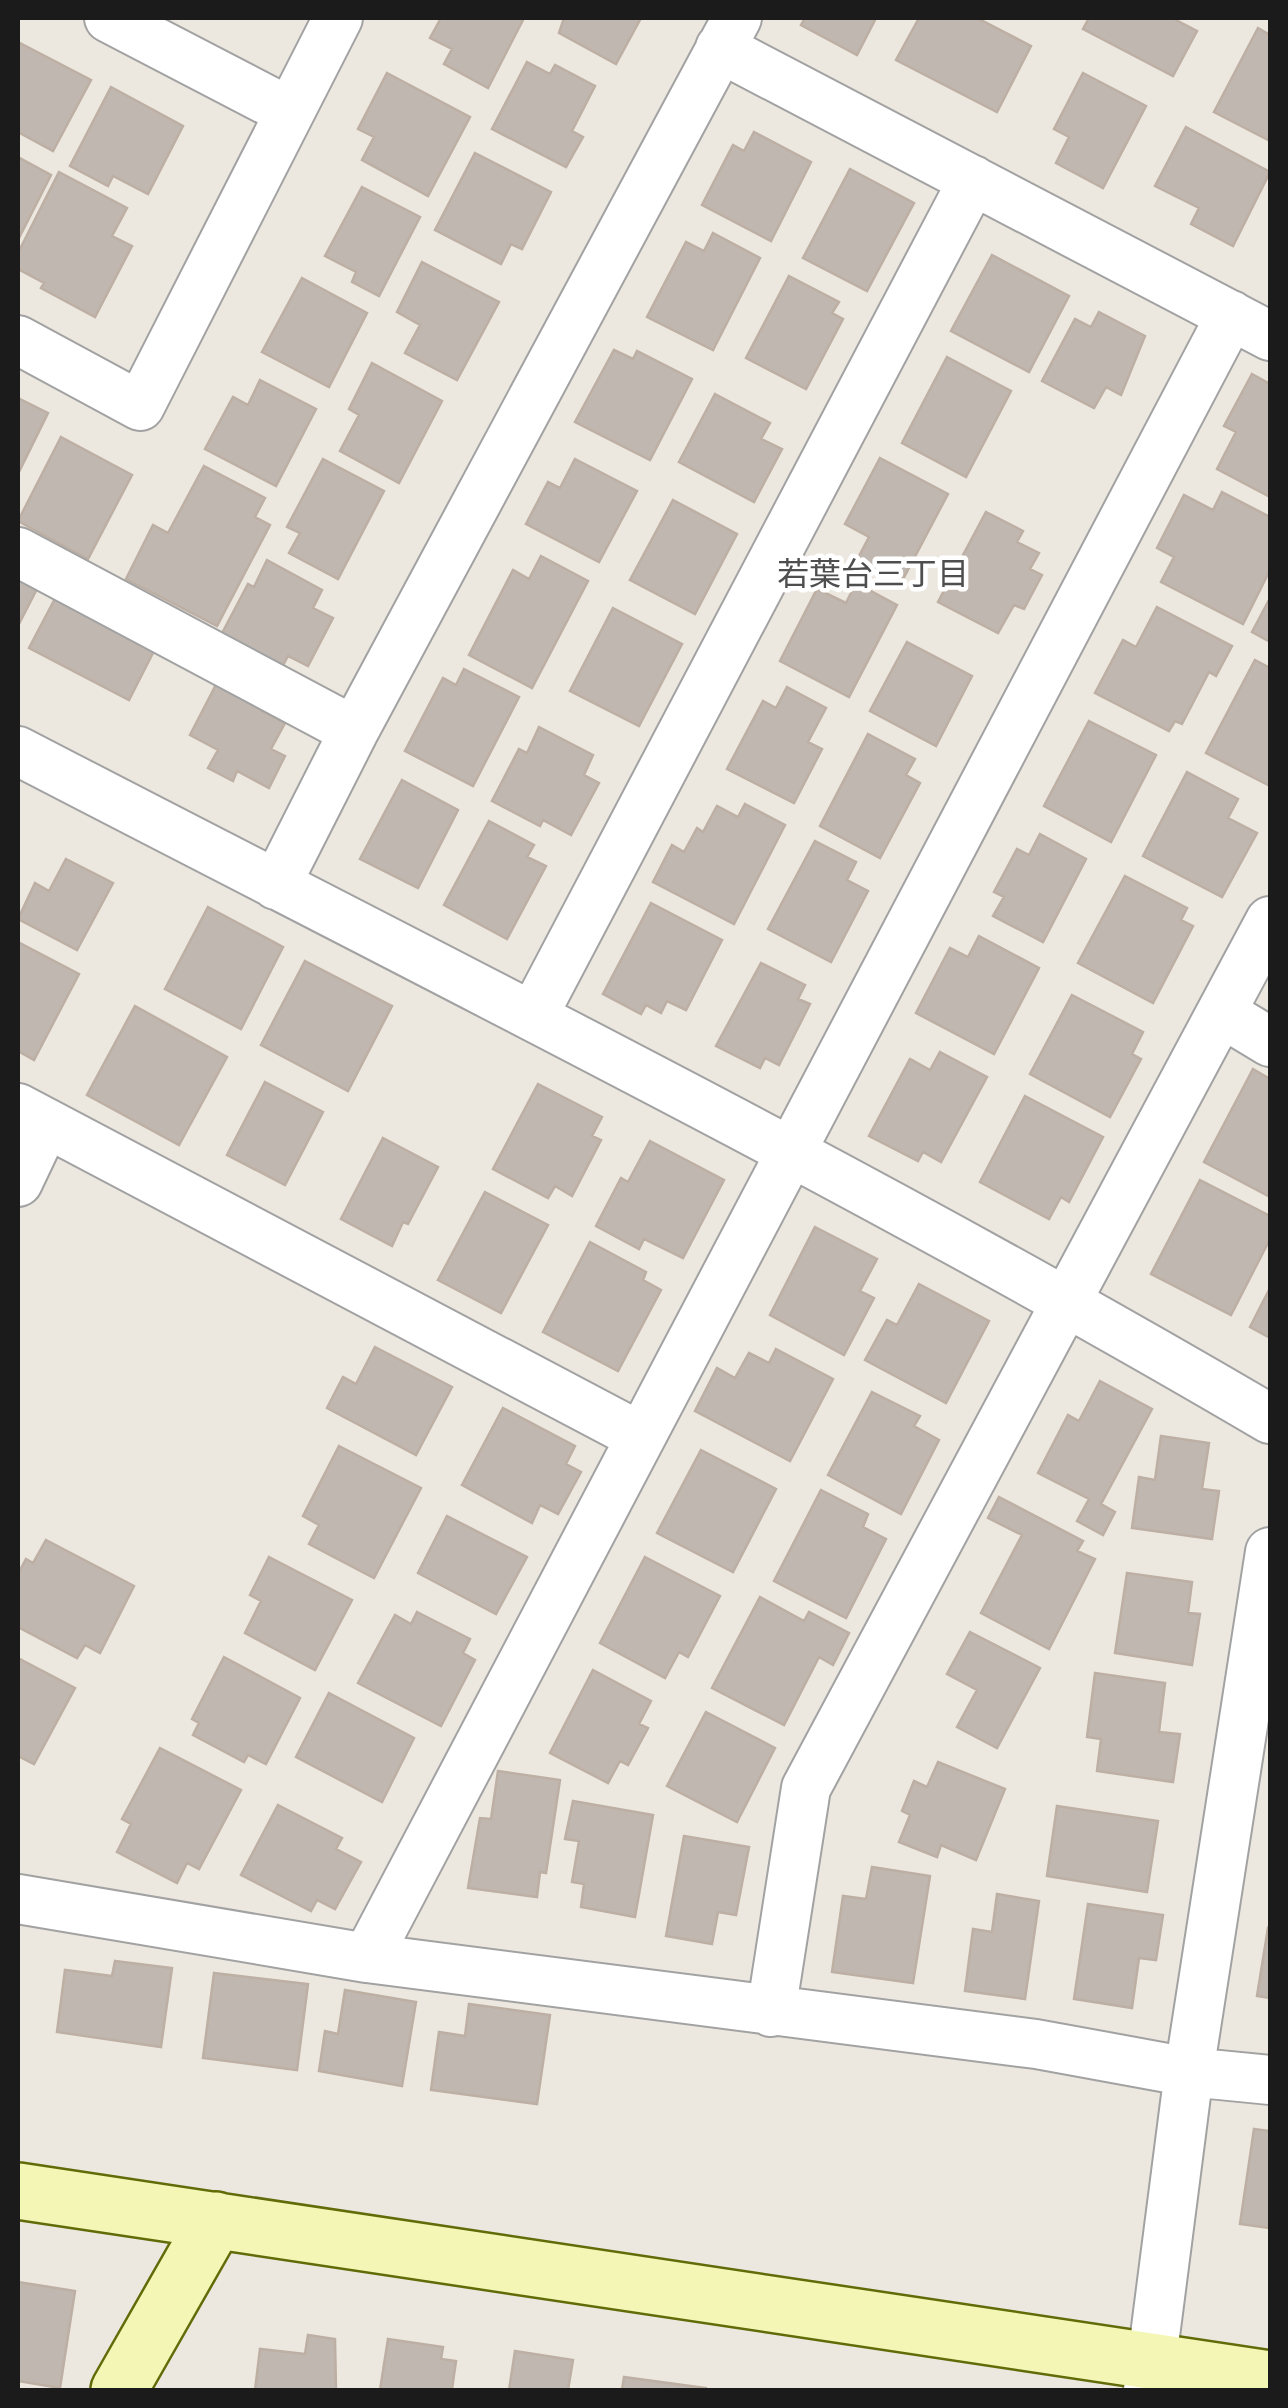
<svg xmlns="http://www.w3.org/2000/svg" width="1288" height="2408" font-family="Figtree,'Noto Sans JP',sans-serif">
<rect width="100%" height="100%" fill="#ece8e0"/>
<path fill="#c0b8b0" stroke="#bdafa3" stroke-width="2.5" d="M441,18H524L488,88L444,64L452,49L430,38Z
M564,18H641L616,64L559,33Z
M805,18H876L857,55L801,25Z
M919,18H977L1031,46L997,112L896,60Z
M1089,18H1172L1197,31L1173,76L1083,29Z
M1258,28L1270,35V141L1214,112Z
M18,42L91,80L53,151L18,132Z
M527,62L550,74L555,65L595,86L572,131L583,137L566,167L492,129Z
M387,73L470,117L428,196L362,160L374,137L358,129Z
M1083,73L1146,106L1103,188L1056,163L1069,137L1054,129Z
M111,87L183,126L148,194L113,176L108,186L70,166Z
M1186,127L1270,172L1233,246L1191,224L1199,208L1155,186Z
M754,132L811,162L771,241L702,205L733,145L744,151Z
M475,153L551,192L522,249L511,244L501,264L435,230Z
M18,157L51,175L18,240Z
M850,169L914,203L867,291L803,258Z
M59,172L127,208L112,236L132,246L95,317L41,288L44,283L18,269V253Z
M362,187L420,217L379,296L352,282L356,272L325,256Z
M713,233L760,258L713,350L647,317L686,242L704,251Z
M992,255L1069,296L1029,372L951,331Z
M422,262L499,302L457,380L405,353L420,325L397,312Z
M789,276L839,302L832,313L843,319L806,389L746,358Z
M302,278L367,313L329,387L262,352Z
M1099,312L1145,336L1121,395L1106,387L1094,408L1042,381L1075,319L1091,327Z
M614,350L633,359L637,351L692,379L650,460L575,422Z
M947,357L1011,391L966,477L902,443Z
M372,363L442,401L399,483L340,451L359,415L349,409Z
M1252,374L1270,384V497L1217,469L1236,432L1224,426Z
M260,380L316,409L276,486L205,449L233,397L248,405Z
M715,394L770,423L761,439L782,449L754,502L679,462Z
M18,398L48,413L18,474Z
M61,437L132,475L88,559L18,521Z
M880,458L948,494L901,583L857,560L869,537L845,524Z
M323,459L384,491L338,579L289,553L300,533L287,527Z
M575,459L637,491L599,562L526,524L548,482L560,488Z
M204,466L265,498L255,517L270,525L217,626L126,579L153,525L168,533Z
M1222,492L1270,517V570L1243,624L1161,582L1174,557L1157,548L1184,495L1213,510Z
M673,500L737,534L695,614L630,580Z
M986,512L1023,531L1017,542L1039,553L1030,569L1042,575L1024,609L1014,605L998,633L938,602Z
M541,556L588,581L532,688L469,655L513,570L529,579Z
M267,560L322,590L313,608L333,618L308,666L288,656L280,671L219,639L248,584L254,587Z
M18,569L41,581L18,626Z
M856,583L897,605L849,697L780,661L817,589L846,603Z
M58,593L157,645L129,700L29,648Z
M1270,598V642L1252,632Z
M1157,607L1232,646L1216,676L1209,672L1182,724L1175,721L1169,731L1095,693L1123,640L1136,647Z
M613,608L682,644L639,726L570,691Z
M907,642L972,676L936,746L870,711Z
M1255,660L1270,668V786L1206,753Z
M464,669L519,697L473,786L405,751L443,678L456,685Z
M221,675L268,700L262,711L285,723L271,749L285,756L269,788L237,771L233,781L208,768L218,750L190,735Z
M787,687L826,708L808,742L822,749L794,803L727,769L763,701L776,708Z
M1089,721L1156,755L1111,842L1044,806Z
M539,727L593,755L584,775L599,783L571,835L543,820L540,826L492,801L519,749L527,753Z
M868,734L915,759L906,775L920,783L880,858L820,826Z
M1187,772L1238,799L1228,818L1257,833L1222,897L1143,856Z
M402,780L458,810L418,888L360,859Z
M745,804L785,825L734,924L653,882L672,845L684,852L697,828L703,832L717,806L738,817Z
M489,821L534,845L527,857L546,866L507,939L444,905Z
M1040,834L1086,859L1043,942L993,916L1004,897L994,892L1017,849L1029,855Z
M815,841L856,862L847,880L868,891L831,962L768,929Z
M66,859L113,883L77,950L18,919L35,883L49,891Z
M1125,876L1187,908L1181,920L1193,926L1153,1003L1078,963Z
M651,903L722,940L686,1010L667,1001L661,1013L646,1005L641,1014L603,994Z
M208,907L283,947L241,1029L165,989Z
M979,936L1039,968L994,1054L916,1013L950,948L968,957Z
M18,942L79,974L34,1060L18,1051Z
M305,961L392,1006L348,1091L261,1045Z
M761,963L805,985L798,999L810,1004L779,1065L765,1058L760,1068L716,1046Z
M1072,995L1143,1032L1132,1054L1141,1059L1110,1117L1030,1074Z
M135,1006L227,1057L179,1145L87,1095Z
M940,1052L987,1077L941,1162L923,1152L918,1161L869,1136L910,1059L930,1070Z
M1253,1069L1270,1079V1197L1204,1162Z
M265,1082L323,1112L285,1185L227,1155Z
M538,1084L602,1117L592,1136L601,1140L572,1196L555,1186L548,1198L493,1169Z
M1025,1096L1103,1137L1069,1202L1061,1197L1049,1219L980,1182Z
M383,1138L438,1167L408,1224L403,1222L392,1246L341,1219Z
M650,1141L724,1180L683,1258L644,1239L639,1249L596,1226L621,1178L628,1182Z
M1200,1180L1270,1216V1239L1231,1315L1151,1274Z
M485,1192L548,1225L501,1313L438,1280Z
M815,1227L877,1259L860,1291L874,1298L844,1355L770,1315Z
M590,1242L646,1272L643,1280L661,1290L618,1371L543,1332Z
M919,1284L989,1321L946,1403L865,1360L887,1320L897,1325Z
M1270,1288V1338L1250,1327Z
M375,1347L452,1387L416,1455L327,1408L343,1377L356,1384Z
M776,1349L833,1379L790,1461L695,1411L717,1368L735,1378L749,1353L769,1363Z
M1100,1381L1152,1409L1101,1504L1115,1512L1103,1535L1077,1521L1089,1499L1038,1473L1068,1415L1079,1421Z
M872,1392L920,1416L914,1426L939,1440L901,1514L828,1475Z
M503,1408L575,1446L566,1464L581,1472L558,1514L540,1505L532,1523L462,1485Z
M1161,1436L1209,1443L1202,1489L1219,1491L1212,1539L1132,1528L1139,1477L1155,1480Z
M339,1446L421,1488L374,1578L309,1544L319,1525L303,1516Z
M701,1450L776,1489L733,1572L657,1533Z
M821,1490L868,1514L863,1527L886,1539L846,1618L774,1581Z
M999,1497L1083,1541L1077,1551L1095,1559L1049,1649L981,1613L1022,1535L988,1518Z
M447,1516L527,1557L496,1614L418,1573Z
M46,1540L134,1586L100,1653L85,1645L77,1658L18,1627V1574L26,1559L33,1563Z
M269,1557L352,1600L315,1670L245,1633L261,1601L250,1595Z
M645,1557L720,1596L688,1657L679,1652L665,1678L600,1643Z
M1127,1573L1192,1582L1188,1613L1200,1614L1192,1665L1115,1653Z
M760,1597L804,1621L809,1612L849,1633L833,1665L819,1657L784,1725L712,1688Z
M417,1612L470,1639L463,1653L475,1660L441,1726L358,1683L395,1615L411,1624Z
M970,1632L1040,1668L997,1748L957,1727L977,1690L947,1674Z
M224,1657L300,1698L266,1764L248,1755L244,1762L193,1735L199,1723L192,1719Z
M18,1658L75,1688L34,1764L18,1756Z
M593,1670L651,1701L639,1724L648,1728L628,1765L620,1761L608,1783L550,1753Z
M1095,1673L1165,1683L1159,1732L1180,1734L1173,1782L1097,1771L1101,1739L1087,1737Z
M329,1693L414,1738L382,1802L296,1757Z
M706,1712L775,1748L737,1822L667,1786Z
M160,1748L241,1790L199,1869L187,1863L177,1883L117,1852L131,1824L122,1819Z
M938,1762L1005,1789L976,1860L941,1845L937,1857L899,1842L910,1815L902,1811L914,1781L927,1787Z
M498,1771L560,1780L546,1873L540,1872L537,1897L468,1888L480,1818L491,1819Z
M573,1801L653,1815L635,1917L581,1907L584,1884L572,1882L579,1841L565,1839Z
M278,1805L342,1838L336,1849L361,1862L335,1909L317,1900L311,1911L241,1875Z
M1057,1806L1158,1821L1147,1892L1047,1876Z
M684,1836L749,1847L736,1915L718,1912L712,1944L666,1936Z
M872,1867L930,1876L913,1983L832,1972L843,1896L866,1899Z
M997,1894L1039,1901L1025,1999L965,1991L973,1929L992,1932Z
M1088,1904L1163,1915L1156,1960L1139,1958L1132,2008L1074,1999Z
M1268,1928L1270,1929V1998L1257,1996Z
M115,1961L172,1968L161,2047L57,2032L65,1970L112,1976Z
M214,1973L308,1984L297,2070L203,2058Z
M345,1990L416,2002L402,2086L319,2071L325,2031L338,2034Z
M469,2004L550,2015L537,2104L431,2090L439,2032L465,2036Z
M1254,2129L1270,2131V2228L1240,2224Z
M18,2282L75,2291L60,2388L18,2381Z
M308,2335L335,2339L336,2390H255L260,2349L305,2354Z
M388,2339L443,2347L441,2359L456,2361L452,2389L460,2390H380Z
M515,2351L573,2360L568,2390H509Z
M624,2377L706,2388V2390H622Z"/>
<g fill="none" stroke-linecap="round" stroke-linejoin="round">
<g stroke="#a2a2a2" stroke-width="52">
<path id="street" d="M109,18L290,112
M720,48L1270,336
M18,340L140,406L338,18
M18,552L354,731
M18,751C438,969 862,1179 1270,1419
M276,885L354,731L737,18
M1222,1013L1270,1042
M534,1014L973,180
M18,1108L641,1437
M18,1182L46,1123
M18,1899L367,1958L1036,2044L1189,2072L1270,2080
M367,1958L1231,315
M771,2012L806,1788L1270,921
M1148,2390L1189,2072L1270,1552"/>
</g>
<g stroke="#616b08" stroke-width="60">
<path id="secondary" d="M18,2191L1270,2379
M119,2390L216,2220"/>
</g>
<use href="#street" stroke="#fff" stroke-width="48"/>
<use href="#secondary" stroke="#f3f6b4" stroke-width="55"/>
</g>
<g text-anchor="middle" stroke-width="9" stroke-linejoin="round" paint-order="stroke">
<g font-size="32" fill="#4e4e4e" stroke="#fff">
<text x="873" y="585">若葉台三丁目</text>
</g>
</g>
<rect width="1288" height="2408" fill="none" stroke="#1b1b1b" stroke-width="40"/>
</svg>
